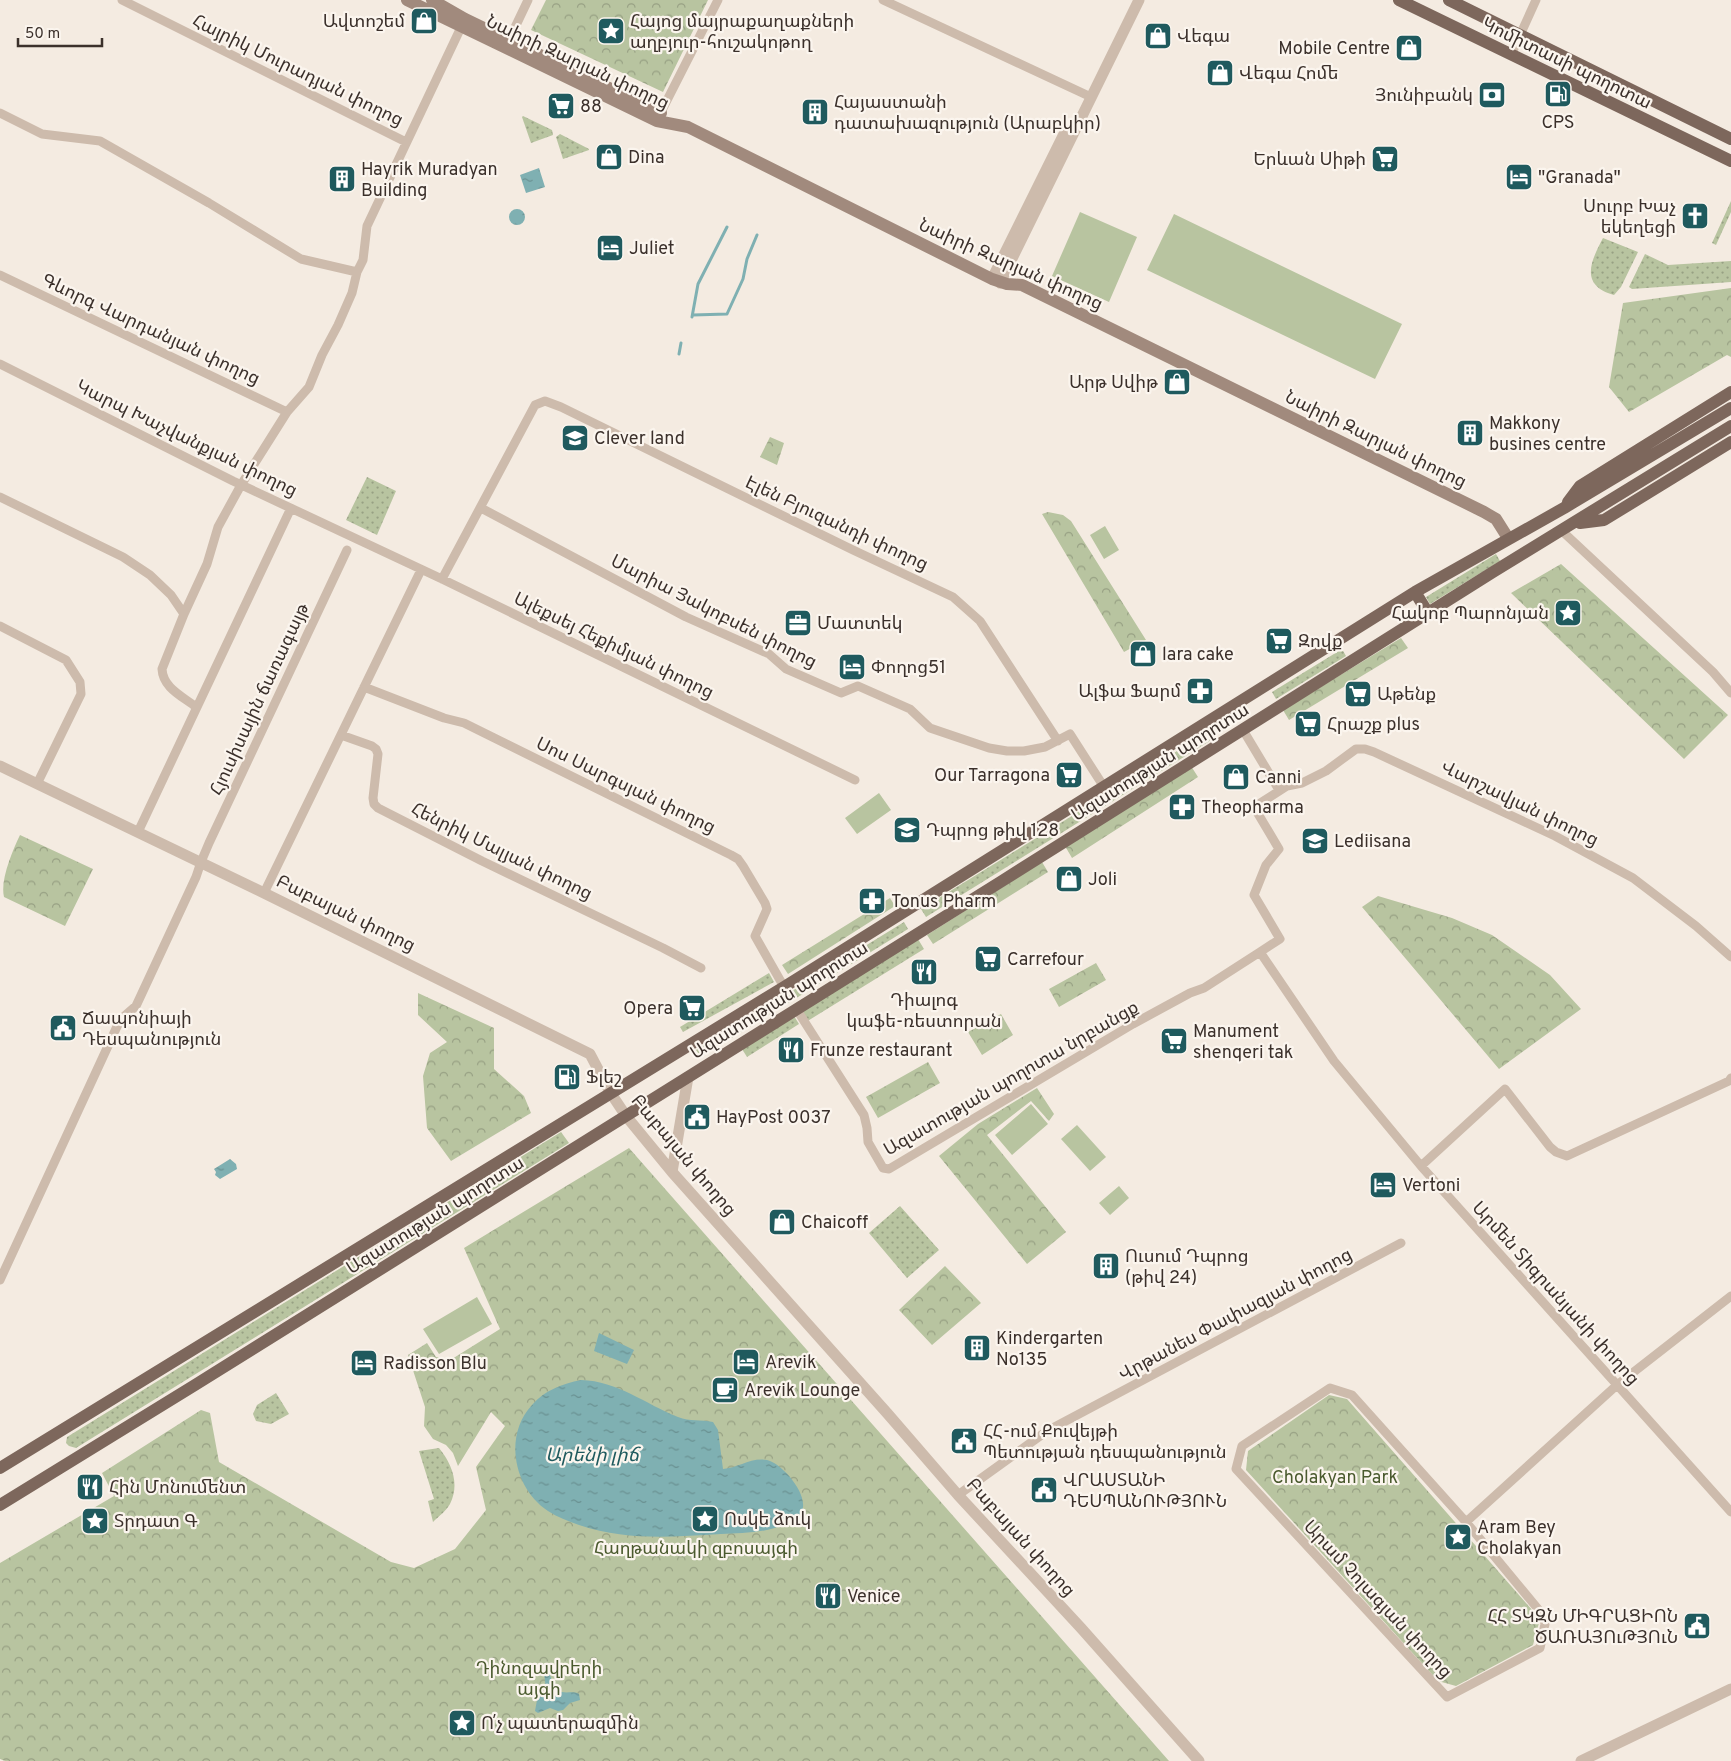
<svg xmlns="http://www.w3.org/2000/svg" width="1731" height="1761" font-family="Overpass,'Noto Sans Armenian',sans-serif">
<defs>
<pattern id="grass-dots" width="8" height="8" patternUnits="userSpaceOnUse" patternTransform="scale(1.25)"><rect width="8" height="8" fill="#b8c4a0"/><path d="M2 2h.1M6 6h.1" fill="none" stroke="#97a083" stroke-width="1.8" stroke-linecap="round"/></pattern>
<pattern id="forest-crowns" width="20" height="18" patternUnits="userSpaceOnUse" patternTransform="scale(1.25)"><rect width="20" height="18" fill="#b8c4a0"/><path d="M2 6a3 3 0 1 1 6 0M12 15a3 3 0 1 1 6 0" fill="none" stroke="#97a083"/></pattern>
<pattern id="water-ripples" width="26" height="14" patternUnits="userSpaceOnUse" patternTransform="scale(1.25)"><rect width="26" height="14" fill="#7fb0b2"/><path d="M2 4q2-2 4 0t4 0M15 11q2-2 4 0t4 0" fill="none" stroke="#699091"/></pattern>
</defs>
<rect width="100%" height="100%" fill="#f4ebe1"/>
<path fill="url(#grass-dots)" d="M523,116L552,130L553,135L531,143L522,117Z
M560,134L589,149V150L563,159L556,137Z
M1731,201V212L1716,245L1712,243Z
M1603,238L1638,252L1621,287L1614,295C1579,285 1591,261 1603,238Z
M1645,254L1668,265L1731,261V282L1632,289L1629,287Z
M367,477L396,491L377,535L346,520Z
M1496,554L1500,561L1430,604L1426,597Z
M1342,649L1346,656L1276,699L1272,692Z
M1218,728L1220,732L1208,742L926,917L921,909L1203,735Z
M904,922L908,929L701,1057L696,1050Z
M918,939L924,949L806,1022L800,1012Z
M769,973L774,982L683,1032L680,1027Z
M794,1016L799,1024L747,1057L742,1049Z
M561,1132L569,1143L76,1448L69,1446L66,1443L67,1437Z
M900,1206L939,1250L907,1278L869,1233Z
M276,1393L289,1414L271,1424L256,1421L253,1414L257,1405Z
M439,1448C452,1464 460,1484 450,1504C446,1511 439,1516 433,1522L428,1501L434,1499L419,1451Z"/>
<path fill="url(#forest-crowns)" d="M546,0H708L663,92L531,30Z
M1731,288V357L1727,355L1629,412L1609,387L1623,303Z
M770,437L784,443L777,465L760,457Z
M1048,512L1063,515L1071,521L1146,640L1124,652L1042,514Z
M1561,564L1728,715L1684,759L1511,593Z
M1401,638L1408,648L1289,720L1283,710Z
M1191,766L1198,777L1072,858L1065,846Z
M20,835L93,869L65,926L4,897C0,880 12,852 20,835Z
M1042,862L1048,872L933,944L927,935Z
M1378,896L1452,918L1492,935L1550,975L1581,1009L1499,1069L1362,907Z
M890,898L895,906L788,974L782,965Z
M1096,963L1106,980L1059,1007L1049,989Z
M418,993L494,1028V1069L524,1096L531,1113L451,1161L427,1128L423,1076L430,1053L447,1042L418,1015Z
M1001,1014L1013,1035L982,1055L968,1032Z
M928,1062L940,1083L878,1118L866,1097Z
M1037,1088L1054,1114L1049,1121L1031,1101L987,1135L1066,1232L1027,1264L939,1156L978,1124Z
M629,1148L1169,1761H5L0,1759V1563L114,1496L102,1473L201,1410L210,1413L219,1462L391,1562L414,1568L455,1549L486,1510L476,1467L505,1426L491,1412L458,1466L453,1453L446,1445L433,1439L424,1426L425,1407L408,1355L427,1343L436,1357H440L444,1364L500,1329L464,1248Z
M945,1266L981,1303L932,1345L899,1310Z
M1329,1395L1347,1399L1540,1619L1533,1645L1456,1686L1438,1681L1246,1470L1248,1451Z"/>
<path fill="#b8c4a0" d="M1080,212L1137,237L1109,302L1052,276Z
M1174,214L1402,324L1375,379L1147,270Z
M1105,526L1119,550L1104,559L1090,535Z
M879,793L891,810L857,834L845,818Z
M1031,1104L1048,1124L1012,1155L995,1135Z
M1077,1125L1106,1157L1090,1171L1061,1139Z
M1119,1186L1129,1198L1110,1215L1099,1203Z
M477,1297L492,1324L439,1354L423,1329Z"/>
<path fill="url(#water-ripples)" d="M539,168L545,187L526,193L520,175Z
M509 217a8 8 0 1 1 16 0a8 8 0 1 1-16 0Z
M230,1159L236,1164L237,1169L220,1179L215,1175L216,1172L214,1169Z
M599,1333L634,1350L627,1364L594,1351Z
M581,1380C618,1381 645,1404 678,1417C690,1422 701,1419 713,1422L718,1430L723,1469C738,1468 751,1457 767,1460C783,1463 817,1503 797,1517C776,1533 746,1533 721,1534C670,1537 628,1541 579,1525C568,1521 557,1517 548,1511C514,1489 503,1436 532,1405C545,1390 562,1384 581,1380Z
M546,1671L549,1673L556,1690C566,1695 572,1690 579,1694L580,1700L570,1703L563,1710L558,1711L550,1708L538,1713L535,1711L537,1700L546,1689L544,1673Z"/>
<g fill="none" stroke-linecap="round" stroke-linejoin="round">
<path stroke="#7fb0b2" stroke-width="3" d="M693,315L727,314L743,279L747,259L757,235
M692,317L698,284L727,227
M679,354L681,343"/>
<path stroke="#cdbbac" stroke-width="9" d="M122,0L406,142
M883,0L1091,97
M509,40L528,0
M1511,55L1536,0
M0,113L42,134L100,141L209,203L301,259L357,272
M659,116L718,0
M0,275L287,412
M0,364L233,481L442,579L855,780
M0,497L123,557L150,575L171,595L184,614
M481,508L686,617L769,654L786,669L841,693L858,686L910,709L930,728L989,748L1007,751H1024L1045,747L1070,734L1104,787
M1562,531L1713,672L1731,693
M442,579L535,405L545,401L561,407L853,550L953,597L980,621L1058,741
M0,626L66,660L80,682L81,694L37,784
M364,687L444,718L464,723L731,855L738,859L743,866L765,903L767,909L755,936L784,987
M196,707C182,696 163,688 162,669L184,614L207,564L218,527L241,485L287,412L309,387L322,355L338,325L352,293L357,272L363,260L367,226L464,21
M1243,730L1279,790
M341,735L372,746L376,749L378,754L373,798L374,804L378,808L482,861L663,948L701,968
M138,832L291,508
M264,893L421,570
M1731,957L1696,926L1633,878L1555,836L1374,752L1365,749H1356L1326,771L1302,783L1287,786L1254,807L1279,849L1266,865L1254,895L1280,939L1260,952L1334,1061L1421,1166L1731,1512
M797,1010L864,1115L867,1128L868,1142L883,1168L889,1169L1133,1024L1190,993L1204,988L1260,952
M1421,1166L1505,1089L1550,1147L1556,1152L1567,1156L1729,1081L1731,1078
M0,1280L120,1020L136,1006L196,877L201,862L209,843L347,550
M1330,1388L1352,1395L1466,1522L1543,1615L1545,1624L1540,1648L1447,1697L1236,1469L1242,1446Z
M958,1495L1047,1431L1401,1243
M1466,1522L1617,1385L1731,1296"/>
<path stroke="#cdbbac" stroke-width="11" d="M992,279L1064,134
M1000,283L1139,0
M0,766L264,893L590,1054L610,1092L626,1116L672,1172L887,1413L958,1495L1081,1628L1199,1761
M672,1172L688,1077
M1581,1761L1731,1689"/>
<path stroke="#a18a7d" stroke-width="12" d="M407,0L657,121L688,127L992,279L1007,284L1022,285L1484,512L1496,519L1508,538
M432,0L465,19L661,113"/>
<path stroke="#7d675c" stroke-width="12" d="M1399,0L1731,161
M1449,0L1731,139
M1568,502L1580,486L1731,392
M1580,523L1604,520L1731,442
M1415,592L1428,613
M0,1468L784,987L1415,592L1564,508L1731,408
M0,1505L195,1385L1002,881L1493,572L1731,426"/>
</g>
<defs>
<g id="shop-square" transform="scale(1.4375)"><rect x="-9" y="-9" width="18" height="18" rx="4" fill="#1f5a5e" stroke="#fbf5ee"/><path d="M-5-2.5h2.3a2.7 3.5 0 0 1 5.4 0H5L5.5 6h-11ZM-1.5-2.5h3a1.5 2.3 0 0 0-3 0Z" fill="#fff"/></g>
<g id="sight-square" transform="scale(1.4375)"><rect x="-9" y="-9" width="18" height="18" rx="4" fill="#1f5a5e" stroke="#fbf5ee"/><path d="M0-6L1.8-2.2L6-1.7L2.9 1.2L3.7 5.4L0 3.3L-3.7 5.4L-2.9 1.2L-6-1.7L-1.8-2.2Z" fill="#fff"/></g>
<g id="fuel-square" transform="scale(1.4375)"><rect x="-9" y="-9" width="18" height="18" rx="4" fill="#1f5a5e" stroke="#fbf5ee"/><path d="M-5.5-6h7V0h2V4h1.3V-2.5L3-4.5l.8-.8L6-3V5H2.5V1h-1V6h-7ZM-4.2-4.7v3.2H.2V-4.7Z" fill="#fff"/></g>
<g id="bank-square" transform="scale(1.4375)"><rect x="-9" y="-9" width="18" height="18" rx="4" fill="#1f5a5e" stroke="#fbf5ee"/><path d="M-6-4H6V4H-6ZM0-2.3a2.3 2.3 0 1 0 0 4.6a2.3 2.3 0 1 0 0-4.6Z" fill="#fff"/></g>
<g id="supermarket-square" transform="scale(1.4375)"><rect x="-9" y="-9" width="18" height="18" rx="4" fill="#1f5a5e" stroke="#fbf5ee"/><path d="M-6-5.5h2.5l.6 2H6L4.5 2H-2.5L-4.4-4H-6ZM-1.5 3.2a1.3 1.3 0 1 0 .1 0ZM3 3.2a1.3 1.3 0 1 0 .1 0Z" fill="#fff"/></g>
<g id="building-square" transform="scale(1.4375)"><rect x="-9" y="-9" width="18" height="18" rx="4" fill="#1f5a5e" stroke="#fbf5ee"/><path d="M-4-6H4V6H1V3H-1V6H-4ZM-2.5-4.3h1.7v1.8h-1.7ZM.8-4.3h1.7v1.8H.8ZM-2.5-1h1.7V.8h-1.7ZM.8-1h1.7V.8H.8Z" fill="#fff"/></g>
<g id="hotel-square" transform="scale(1.4375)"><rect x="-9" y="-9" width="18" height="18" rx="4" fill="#1f5a5e" stroke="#fbf5ee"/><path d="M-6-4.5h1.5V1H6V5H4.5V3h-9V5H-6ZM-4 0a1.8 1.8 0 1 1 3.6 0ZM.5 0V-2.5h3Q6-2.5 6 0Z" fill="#fff"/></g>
<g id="church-square" transform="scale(1.4375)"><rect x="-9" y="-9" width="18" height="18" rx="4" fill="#1f5a5e" stroke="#fbf5ee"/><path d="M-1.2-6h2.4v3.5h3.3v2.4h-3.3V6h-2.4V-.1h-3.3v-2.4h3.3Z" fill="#fff"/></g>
<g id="school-square" transform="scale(1.4375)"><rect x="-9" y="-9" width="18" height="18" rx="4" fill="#1f5a5e" stroke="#fbf5ee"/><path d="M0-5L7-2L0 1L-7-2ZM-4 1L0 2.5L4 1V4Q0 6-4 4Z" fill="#fff"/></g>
<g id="office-square" transform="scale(1.4375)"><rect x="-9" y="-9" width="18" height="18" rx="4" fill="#1f5a5e" stroke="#fbf5ee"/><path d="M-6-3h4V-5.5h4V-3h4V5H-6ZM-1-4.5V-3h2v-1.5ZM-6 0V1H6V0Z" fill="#fff"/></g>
<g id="pharmacy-square" transform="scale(1.4375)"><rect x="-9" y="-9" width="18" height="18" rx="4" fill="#1f5a5e" stroke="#fbf5ee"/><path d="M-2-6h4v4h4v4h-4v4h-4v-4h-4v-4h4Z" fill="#fff"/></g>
<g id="restaurant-square" transform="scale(1.4375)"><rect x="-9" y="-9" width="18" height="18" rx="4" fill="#1f5a5e" stroke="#fbf5ee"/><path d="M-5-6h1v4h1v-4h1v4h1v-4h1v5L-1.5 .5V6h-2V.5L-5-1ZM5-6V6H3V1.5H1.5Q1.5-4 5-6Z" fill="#fff"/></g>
<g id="civic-square" transform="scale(1.4375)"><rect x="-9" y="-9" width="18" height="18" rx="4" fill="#1f5a5e" stroke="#fbf5ee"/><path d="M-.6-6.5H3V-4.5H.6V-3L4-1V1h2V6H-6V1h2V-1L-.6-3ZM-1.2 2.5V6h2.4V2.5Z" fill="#fff"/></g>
<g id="cafe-square" transform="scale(1.4375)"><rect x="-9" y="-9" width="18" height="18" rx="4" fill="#1f5a5e" stroke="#fbf5ee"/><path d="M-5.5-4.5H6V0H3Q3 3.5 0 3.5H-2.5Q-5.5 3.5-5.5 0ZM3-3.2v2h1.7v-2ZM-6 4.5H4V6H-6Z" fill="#fff"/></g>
</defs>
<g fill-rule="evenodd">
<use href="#shop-square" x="424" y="21"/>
<use href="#sight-square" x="611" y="31"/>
<use href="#shop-square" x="1158" y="36"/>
<use href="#shop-square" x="1409" y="48"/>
<use href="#shop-square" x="1220" y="73"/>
<use href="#fuel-square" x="1558" y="94"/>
<use href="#bank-square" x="1492" y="95"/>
<use href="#supermarket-square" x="561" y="106"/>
<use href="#building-square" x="815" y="112"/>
<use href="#shop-square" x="609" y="157"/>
<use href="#supermarket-square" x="1385" y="159"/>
<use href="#hotel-square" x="1519" y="177"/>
<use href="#building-square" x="342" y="179"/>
<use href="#church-square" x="1695" y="216"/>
<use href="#hotel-square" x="610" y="248"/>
<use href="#shop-square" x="1177" y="382"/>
<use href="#building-square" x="1470" y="433"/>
<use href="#school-square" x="575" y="438"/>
<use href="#sight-square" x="1568" y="613"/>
<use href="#office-square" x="798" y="623"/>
<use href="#supermarket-square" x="1279" y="641"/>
<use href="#shop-square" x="1143" y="654"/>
<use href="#hotel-square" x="852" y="667"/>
<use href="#pharmacy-square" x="1200" y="691"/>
<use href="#supermarket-square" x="1358" y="694"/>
<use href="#supermarket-square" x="1308" y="724"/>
<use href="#supermarket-square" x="1069" y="775"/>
<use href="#shop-square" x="1236" y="777"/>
<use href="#pharmacy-square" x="1182" y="807"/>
<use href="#school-square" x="907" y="830"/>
<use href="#school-square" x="1315" y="841"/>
<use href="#shop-square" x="1069" y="879"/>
<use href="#pharmacy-square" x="872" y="901"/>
<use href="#supermarket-square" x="988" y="959"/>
<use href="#restaurant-square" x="924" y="972"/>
<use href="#supermarket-square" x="692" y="1008"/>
<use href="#civic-square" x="63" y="1028"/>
<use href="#supermarket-square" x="1174" y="1041"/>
<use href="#restaurant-square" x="791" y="1050"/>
<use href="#fuel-square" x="567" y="1077"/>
<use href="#civic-square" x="697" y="1117"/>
<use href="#hotel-square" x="1383" y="1185"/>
<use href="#shop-square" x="782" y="1222"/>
<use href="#building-square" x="1106" y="1266"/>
<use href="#building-square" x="977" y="1348"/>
<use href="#hotel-square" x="746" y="1362"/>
<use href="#hotel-square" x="364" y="1363"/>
<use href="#cafe-square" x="725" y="1390"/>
<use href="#civic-square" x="964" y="1441"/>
<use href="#restaurant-square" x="90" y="1487"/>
<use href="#civic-square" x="1044" y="1490"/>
<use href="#sight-square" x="705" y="1519"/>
<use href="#sight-square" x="95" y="1521"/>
<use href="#sight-square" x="1458" y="1537"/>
<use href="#restaurant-square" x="828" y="1596"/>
<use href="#civic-square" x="1697" y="1626"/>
<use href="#sight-square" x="462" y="1723"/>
</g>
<g text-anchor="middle" stroke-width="4.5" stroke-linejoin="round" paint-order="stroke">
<g font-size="18" fill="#3b302b" stroke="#fbf5ee" text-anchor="start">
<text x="405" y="27" text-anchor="end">Ավտոշեմ</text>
<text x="630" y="27">Հայոց մայրաքաղաքների<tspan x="630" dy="21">աղբյուր-հուշակոթող</tspan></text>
<text x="1177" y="42">Վեգա</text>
<text x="1390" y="54" text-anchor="end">Mobile Centre</text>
<text x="1239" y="79">Վեգա Հոմե</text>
<text x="1473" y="101" text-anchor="end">Յունիբանկ</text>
<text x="834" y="108">Հայաստանի<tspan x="834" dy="21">դատախազություն (Արաբկիր)</tspan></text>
<text x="580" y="112">88</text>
<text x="1558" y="128" text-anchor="middle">CPS</text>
<text x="628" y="163">Dina</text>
<text x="1366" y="165" text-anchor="end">Երևան Սիթի</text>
<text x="361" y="175">Hayrik Muradyan<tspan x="361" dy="21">Building</tspan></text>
<text x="1538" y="183">"Granada"</text>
<text x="1676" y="212" text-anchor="end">Սուրբ Խաչ<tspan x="1676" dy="21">եկեղեցի</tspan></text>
<text x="629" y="254">Juliet</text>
<text x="1158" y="388" text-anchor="end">Արթ Սվիթ</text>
<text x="1489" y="429">Makkony<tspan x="1489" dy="21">busines centre</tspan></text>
<text x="594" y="444">Clever land</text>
<text x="1549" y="619" text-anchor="end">Հակոբ Պարոնյան</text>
<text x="817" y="629">Մատտեկ</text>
<text x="1298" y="647">Զովք</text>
<text x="1162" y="660">lara cake</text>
<text x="871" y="673">Փողոց51</text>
<text x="1181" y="697" text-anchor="end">Ալֆա Ֆարմ</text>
<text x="1377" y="700">Աթենք</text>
<text x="1327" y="730">Հրաշք plus</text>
<text x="1050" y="781" text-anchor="end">Our Tarragona</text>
<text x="1255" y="783">Canni</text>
<text x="1201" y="813">Theopharma</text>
<text x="926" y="836">Դպրոց թիվ 128</text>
<text x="1334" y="847">Lediisana</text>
<text x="1088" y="885">Joli</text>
<text x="891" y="907">Tonus Pharm</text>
<text x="1007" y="965">Carrefour</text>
<text x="924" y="1006" text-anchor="middle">Դիալոգ<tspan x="924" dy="21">կաֆե-ռեստորան</tspan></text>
<text x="673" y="1014" text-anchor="end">Opera</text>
<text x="82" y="1024">Ճապոնիայի<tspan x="82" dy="21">Դեսպանություն</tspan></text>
<text x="1193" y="1037">Manument<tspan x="1193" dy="21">shenqeri tak</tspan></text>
<text x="810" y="1056">Frunze restaurant</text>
<text x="586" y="1083">Ֆլեշ</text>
<text x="716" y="1123">HayPost 0037</text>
<text x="1402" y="1191">Vertoni</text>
<text x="801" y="1228">Chaicoff</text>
<text x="1125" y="1262">Ուսում Դպրոց<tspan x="1125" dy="21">(թիվ 24)</tspan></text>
<text x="996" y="1344">Kindergarten<tspan x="996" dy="21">No135</tspan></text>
<text x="765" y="1368">Arevik</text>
<text x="383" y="1369">Radisson Blu</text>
<text x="744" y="1396">Arevik Lounge</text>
<text x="983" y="1437">ՀՀ-ում Քուվեյթի<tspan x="983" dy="21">Պետության դեսպանություն</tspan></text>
<text x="1063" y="1486">ՎՐԱՍՏԱՆԻ<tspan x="1063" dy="21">ԴԵՍՊԱՆՈՒԹՅՈՒՆ</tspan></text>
<text x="109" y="1493">Հին Մոնումենտ</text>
<text x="724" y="1525">Ոսկե ձուկ</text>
<text x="114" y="1527">Տրդատ Գ</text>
<text x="1477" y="1533">Aram Bey<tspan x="1477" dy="21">Cholakyan</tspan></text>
<text x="847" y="1602">Venice</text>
<text x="1678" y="1622" text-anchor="end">ՀՀ ՏԿԶՆ ՄԻԳՐԱՑԻՈՆ<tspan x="1678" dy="21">ԾԱՌԱՅՈւԹՅՈւՆ</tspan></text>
<text x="481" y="1729">Ո՛չ պատերազմին</text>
</g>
<g font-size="18" fill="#3b302b" stroke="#fbf5ee">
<text transform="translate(578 62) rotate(25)" y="6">Նաիրի Զարյան փողոց</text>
<text transform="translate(1567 63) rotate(26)" y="6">Կոմիտասի պողոտա</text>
<text transform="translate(298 70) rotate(26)" y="6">Հայրիկ Մուրադյան փողոց</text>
<text transform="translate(1011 264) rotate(24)" y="6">Նաիրի Զարյան փողոց</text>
<text transform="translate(151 329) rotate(25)" y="6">Գևորգ Վարդանյան փողոց</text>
<text transform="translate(187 438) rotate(26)" y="6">Կարպ Խաչվանքյան փողոց</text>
<text transform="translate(1376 439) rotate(26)" y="6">Նաիրի Զարյան փողոց</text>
<text transform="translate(837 523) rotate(25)" y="6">Էլեն Բյուզանդի փողոց</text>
<text transform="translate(714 611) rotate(27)" y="6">Մարիա Յակոբսեն փողոց</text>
<text transform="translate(614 645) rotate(26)" y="6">Ալեքսեյ Հեքիմյան փողոց</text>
<text transform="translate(259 699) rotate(-65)" y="6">Հյուսիսային ճառագայթ</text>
<text transform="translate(1160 762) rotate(-32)" y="6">Ազատության պողոտա</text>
<text transform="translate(626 785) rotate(26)" y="6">Սոս Սարգսյան փողոց</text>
<text transform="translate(1520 803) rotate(26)" y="6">Վարշավյան փողոց</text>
<text transform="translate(502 851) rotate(26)" y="6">Հենրիկ Մալյան փողոց</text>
<text transform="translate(346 913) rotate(26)" y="6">Բաբայան փողոց</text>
<text transform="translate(779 1000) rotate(-32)" y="6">Ազատության պողոտա</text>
<text transform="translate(1011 1078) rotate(-30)" y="6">Ազատության պողոտա նրբանցք</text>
<text transform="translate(684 1155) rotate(50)" y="6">Բաբայան փողոց</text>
<text transform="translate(435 1215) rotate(-32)" y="6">Ազատության պողոտա</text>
<text transform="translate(1556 1293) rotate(48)" y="6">Արմեն Տիգրանյանի փողոց</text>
<text transform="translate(1235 1314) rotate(-28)" y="6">Վրթանես Փափազյան փողոց</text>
<text transform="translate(1021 1537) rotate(48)" y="6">Բաբայան փողոց</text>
<text transform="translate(1378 1599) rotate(47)" y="6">Արամ Չոլագյան փողոց</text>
</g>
<g font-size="18" fill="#4a5a2e" stroke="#fbf5ee">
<text x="1335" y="1483">Cholakyan Park</text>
<text x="696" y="1554">Հաղթանակի զբոսայգի</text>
<text x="539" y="1674">Դինոզավրերի<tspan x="539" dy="21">այգի</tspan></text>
</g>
<g font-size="19" font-style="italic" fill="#1f5a5e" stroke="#fbf5ee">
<text x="592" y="1461">Արենի լիճ</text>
</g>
</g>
<path d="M18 38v8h84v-8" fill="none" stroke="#3b302b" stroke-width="2.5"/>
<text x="25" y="38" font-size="15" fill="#3b302b" stroke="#fbf5ee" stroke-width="4" paint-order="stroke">50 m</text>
</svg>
